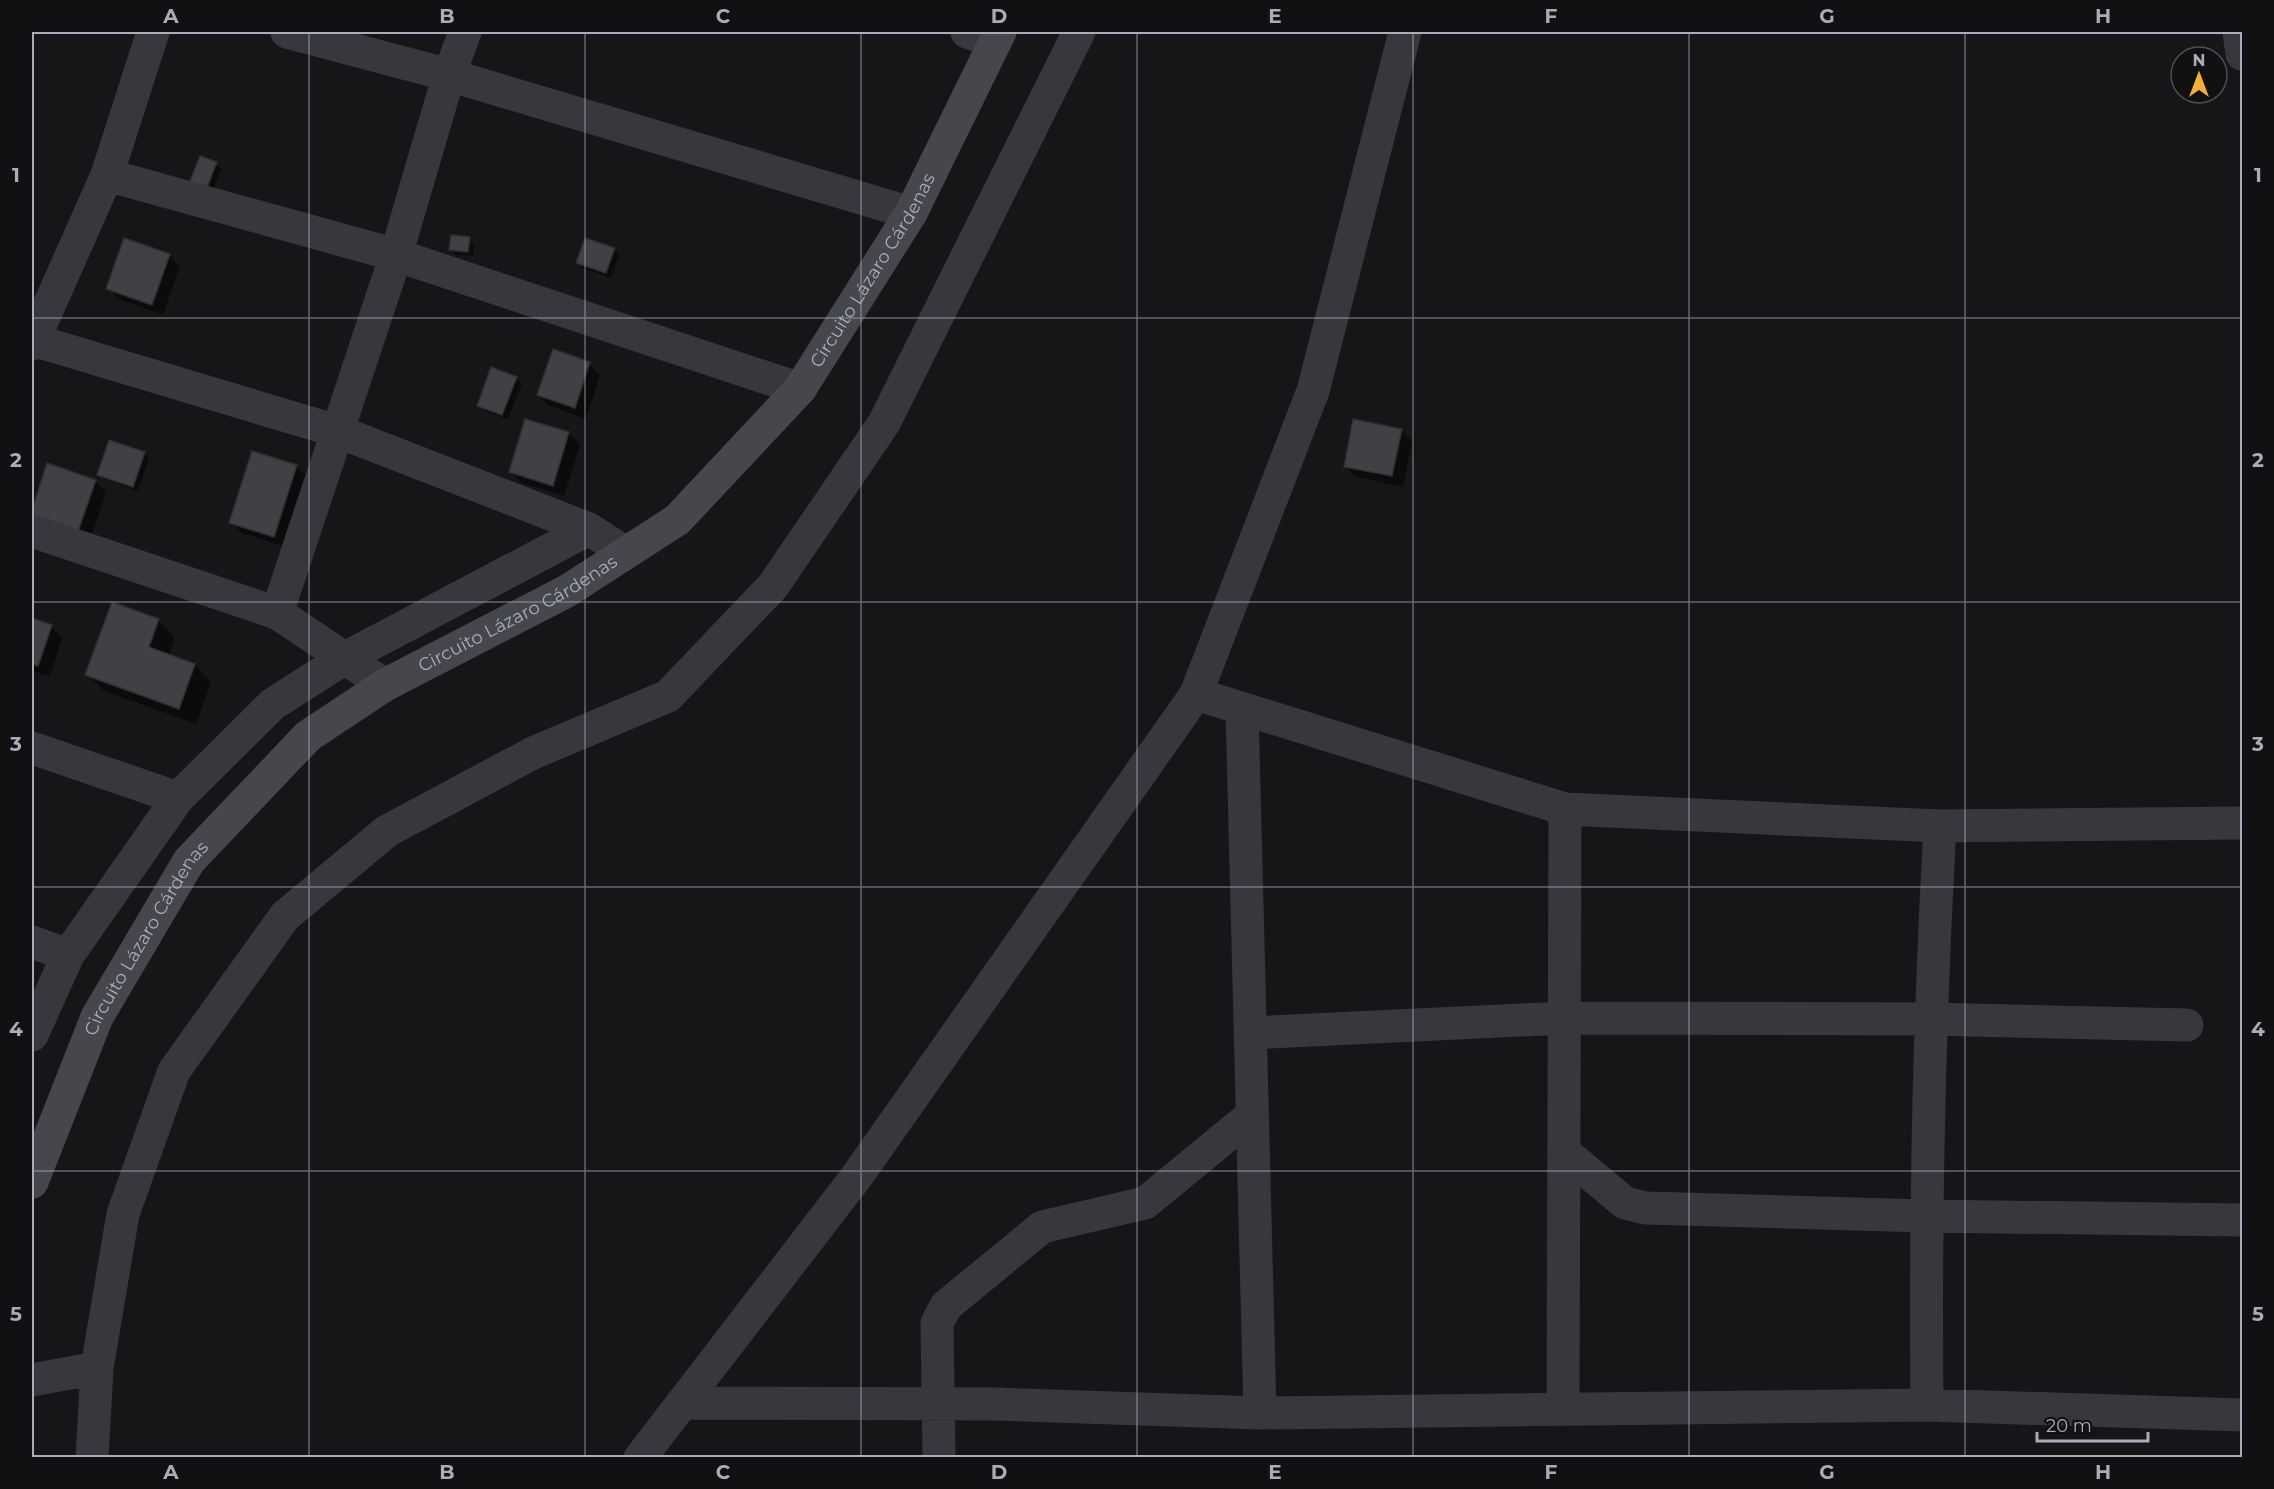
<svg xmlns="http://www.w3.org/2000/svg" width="2274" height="1489" font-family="Montserrat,sans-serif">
<rect width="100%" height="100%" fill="#161618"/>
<path fill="#0007" d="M216,163L221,169L211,195L196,189Z
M469,239L474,244L473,256L456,255L451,249Z
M614,249L619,255L611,278L583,268L578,262Z
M169,255L180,266L163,315L119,299L108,288Z
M589,364L600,375L586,419L550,406L538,395Z
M516,378L522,384L508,419L484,411L479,406Z
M1401,430L1412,441L1403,487L1357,477L1345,466Z
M568,433L580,444L564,496L522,483L511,472Z
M144,453L149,458L138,491L104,479L99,474Z
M253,453L297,467L308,478L285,547L242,533L231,522Z
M48,465L95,481L106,492L89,544L32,518Z
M32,620L51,626L62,638L50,676L32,671Z
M158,620L175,637L169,656L195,665L211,682L196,724L104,691L87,674Z"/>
<path fill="#404145" stroke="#303034" stroke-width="1.5" d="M200,156L217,162L206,190L189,184Z
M451,235L470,237L468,252L449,250Z
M124,238L170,254L152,305L106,289Z
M585,238L615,248L606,273L576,263Z
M553,349L590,362L575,408L537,395Z
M491,367L517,377L502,415L477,406Z
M525,419L569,432L553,486L509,472Z
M1353,419L1402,429L1392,476L1344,467Z
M109,440L145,452L133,487L97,475Z
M252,451L297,465L274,537L229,523Z
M47,463L96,480L77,534L32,518V510Z
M112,602L159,619L149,647L195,664L179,709L85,675Z
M32,618L52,625L38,666L32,664Z"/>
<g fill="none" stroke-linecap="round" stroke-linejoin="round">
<path stroke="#37383d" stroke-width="33" d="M287,32L449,75L911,213
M967,32L995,42
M1405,32L1313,391L1196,694L1565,809L1940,826L2242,823
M2239,32L2242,54
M107,175L396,255L800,389
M33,340L337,431L589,529L626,553
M32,344L107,175L153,32
M32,531L277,613L385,685
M277,613L396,255L449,75L465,32
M1242,709L1260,1413
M32,748L178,798
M32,942L68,955
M1250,1033L1564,1018L1929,1019L2187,1025
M32,1035L68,955L178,798L273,704L345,658L589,529
M1564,1152L1625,1203L1646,1208L1925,1216L2242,1220
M32,1380L97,1368
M682,1403L996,1404L1260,1413L1927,1405L2242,1415
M1927,1405C1925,1211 1929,1020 1940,826
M1563,1409L1565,809
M92,1458L97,1368L123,1214L174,1071L285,916L387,831L533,753L668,696L773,586L884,423L1079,32
M640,1458L857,1176L1196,694
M939,1458L937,1323L946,1306L1042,1227L1145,1203L1252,1115"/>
<path stroke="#45474d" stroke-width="33" id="s1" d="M32,1182L97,1017L189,861L308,736L385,685L567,591L677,520L800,389L911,213L1000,32"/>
</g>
<path fill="none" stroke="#a8adb8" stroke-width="1.5" stroke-opacity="0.55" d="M309,32V1458M585,32V1458M861,32V1458M1137,32V1458M1413,32V1458M1689,32V1458M1965,32V1458M32,318H2242M32,602H2242M32,887H2242M32,1171H2242"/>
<g text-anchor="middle" stroke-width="5" stroke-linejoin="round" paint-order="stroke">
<g font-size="18" fill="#a8adb8" stroke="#111113">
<text dy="6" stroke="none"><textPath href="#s1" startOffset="1278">Circuito Lázaro Cárdenas</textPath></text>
<text dy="6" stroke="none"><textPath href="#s1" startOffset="774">Circuito Lázaro Cárdenas</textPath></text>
<text dy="6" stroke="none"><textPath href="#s1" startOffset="270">Circuito Lázaro Cárdenas</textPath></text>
</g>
</g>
<rect width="2274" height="1489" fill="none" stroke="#111113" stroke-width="66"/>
<g transform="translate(2199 75)"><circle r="28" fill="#111113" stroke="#4d4f55" stroke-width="1.5"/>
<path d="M0-4.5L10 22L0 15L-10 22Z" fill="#f2b134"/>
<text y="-9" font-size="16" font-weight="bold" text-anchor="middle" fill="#a8adb8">N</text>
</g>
<path d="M2037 1432v9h111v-9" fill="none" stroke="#a8adb8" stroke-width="3"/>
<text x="2046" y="1432" font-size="18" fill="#a8adb8" stroke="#111113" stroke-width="4.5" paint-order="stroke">20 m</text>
<rect x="33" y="33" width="2208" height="1423" fill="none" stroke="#a8adb8" stroke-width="2"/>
<g font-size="20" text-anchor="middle" font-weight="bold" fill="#a8adb8">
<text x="171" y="23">A</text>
<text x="447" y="23">B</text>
<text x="723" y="23">C</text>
<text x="999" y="23">D</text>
<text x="1275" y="23">E</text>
<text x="1551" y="23">F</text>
<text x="1827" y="23">G</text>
<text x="2103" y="23">H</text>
<text x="16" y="182">1</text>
<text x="2258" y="182">1</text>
<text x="16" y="467">2</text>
<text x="2258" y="467">2</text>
<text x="16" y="751">3</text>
<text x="2258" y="751">3</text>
<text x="16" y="1036">4</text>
<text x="2258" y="1036">4</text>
<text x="16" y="1321">5</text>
<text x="2258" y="1321">5</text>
<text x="171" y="1479">A</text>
<text x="447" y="1479">B</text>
<text x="723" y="1479">C</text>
<text x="999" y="1479">D</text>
<text x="1275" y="1479">E</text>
<text x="1551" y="1479">F</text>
<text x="1827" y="1479">G</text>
<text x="2103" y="1479">H</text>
</g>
</svg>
